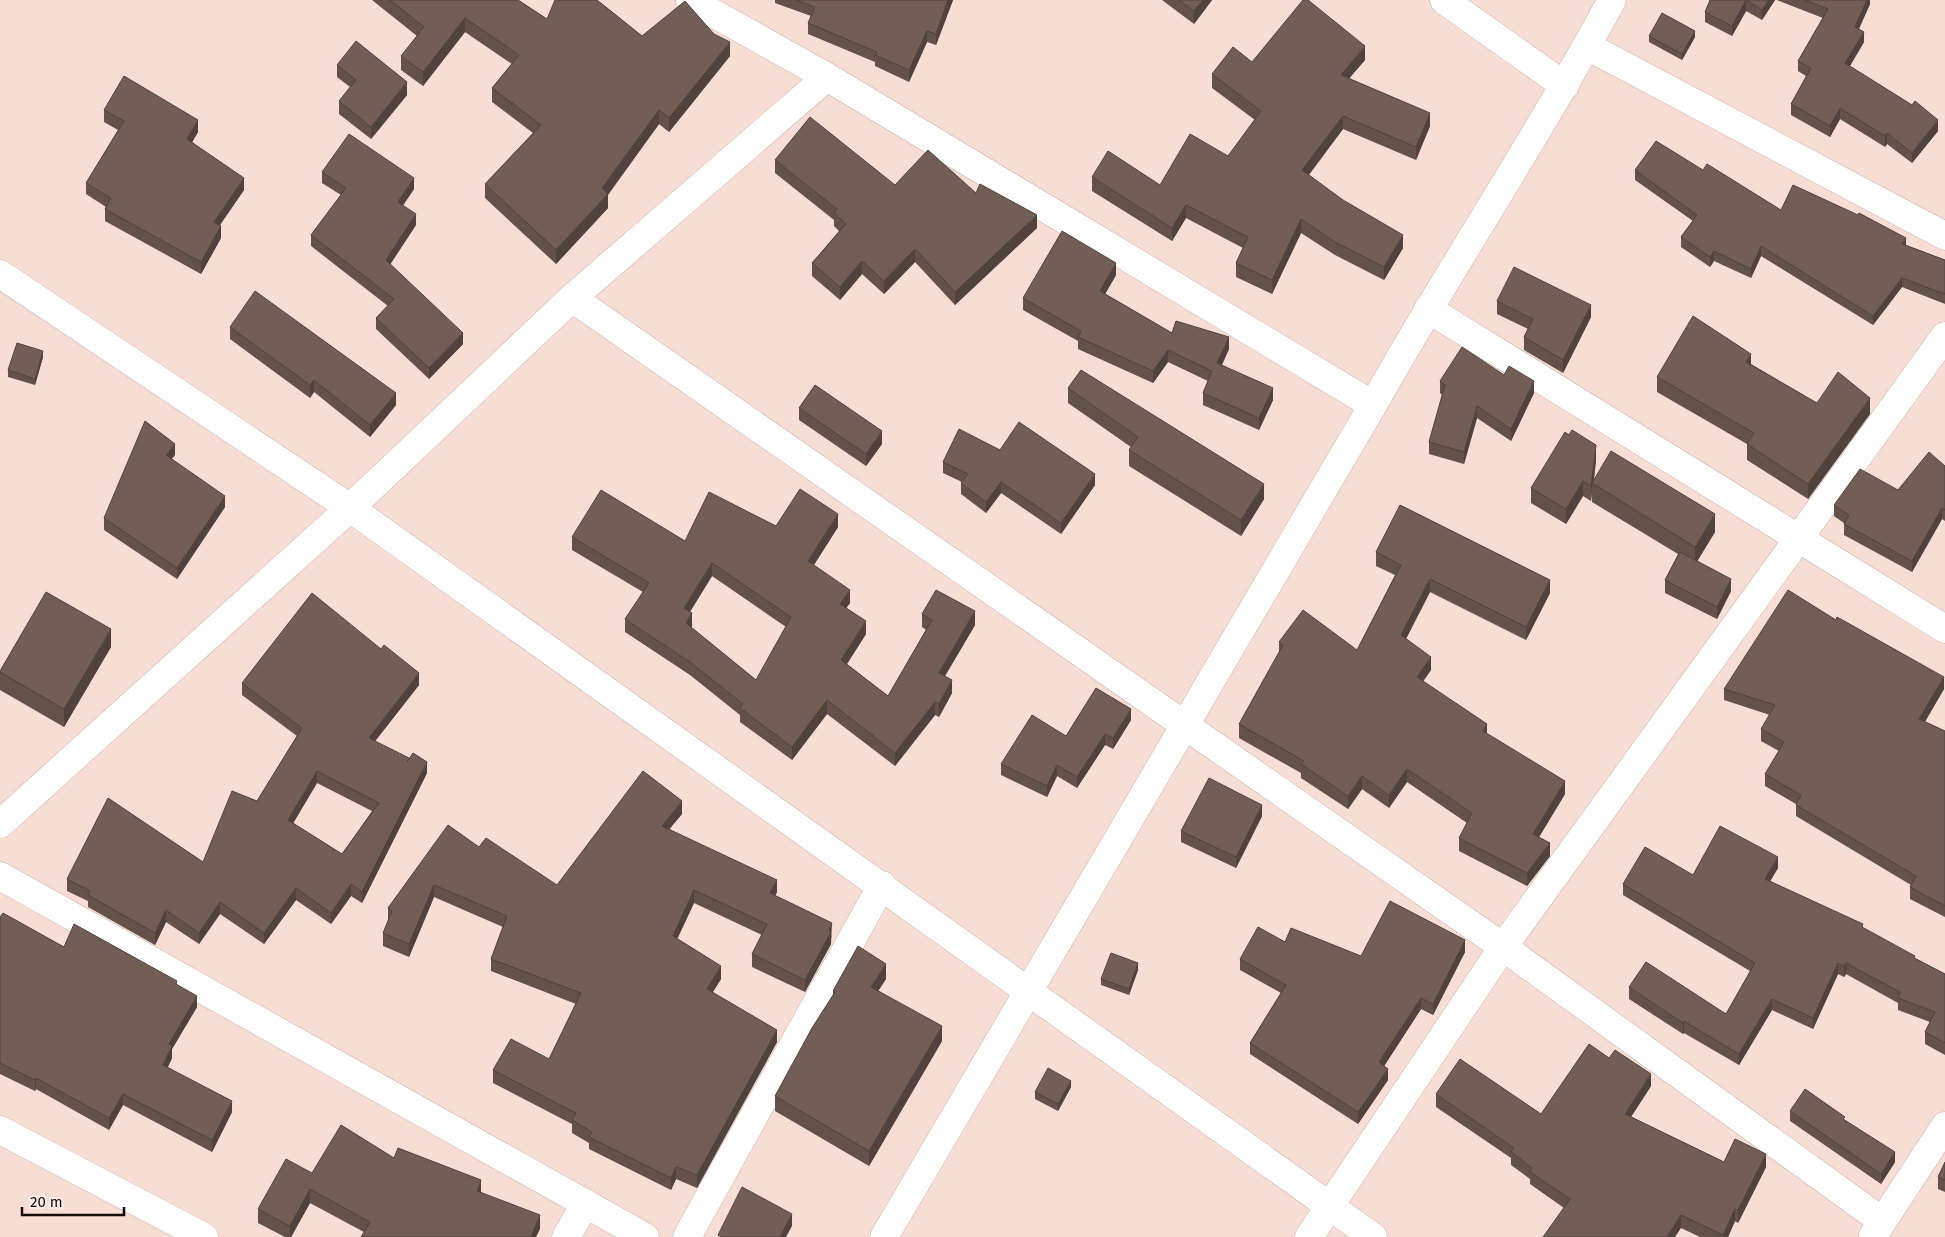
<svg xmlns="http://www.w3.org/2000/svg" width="1945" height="1237" font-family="'Fira Sans',sans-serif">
<rect width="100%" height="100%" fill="#f7ddd4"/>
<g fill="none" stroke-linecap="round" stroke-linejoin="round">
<g stroke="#c9b1a8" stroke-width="29">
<path id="minor" d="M690,0L827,77L1373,405
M1444,0L1565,86
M1587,46L1945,236
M0,274L350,508L1373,1237
M572,298L1503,947L1882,1221
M1428,309L1945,629
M0,824L350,508L572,298L827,77
M0,876L645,1237
M0,1130L204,1237
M1873,1236L1945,1126
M566,1237L586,1203
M687,1237L882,885
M884,1237L1373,405C1450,268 1537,138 1612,0
M1309,1237L1503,947L1945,336"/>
</g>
<use href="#minor" stroke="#fff" stroke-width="28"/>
</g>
<path fill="#63514a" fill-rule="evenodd" d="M372,0H518L547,19L601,3L642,36L730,56L669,132L659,124L608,194V208L556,264L485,198V184L533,133L492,102V88L512,64L465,32L423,86L401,70V56L417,36Z
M775,0H953L936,45L927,42L909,82L875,66V62L808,34V23L811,16L775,3Z
M1162,0H1212L1194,24Z
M1710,0H1775L1762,20L1746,11L1732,36L1705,22V12Z
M1777,0H1870V4L1859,29L1864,42L1850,66L1938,131L1912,163L1887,144L1885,147L1840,119L1830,137L1791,115V104L1806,76L1798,71V61L1823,18Z
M1649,36L1695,37L1682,60L1649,42Z
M1365,60L1349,78L1430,126L1416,160L1343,129L1309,175L1403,248L1384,280L1335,255L1301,233L1272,294L1236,277V263L1243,248L1186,218L1172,241L1092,191V177L1160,185L1228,156L1255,120L1212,88V74L1252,62Z
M337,65L407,95L371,139L339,114V101L350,87L337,77Z
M104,110L198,132L192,142L244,190L219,225L221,238L201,274L105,221V209L106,207L86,194V183L118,130L104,122Z
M775,160L895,185L976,193L1037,228L955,305L915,262L884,294L862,274L840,300L812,276V263L839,231L834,226V220L775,173Z
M1635,170H1703L1781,210L1906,245L1945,260V304L1902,287L1873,325L1761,256L1751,278L1714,261L1710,267L1681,247V237L1693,221L1635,180Z
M322,172L414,189L403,205L416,225L390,264L463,344L429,379L376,329V318L388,306L311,246V235L341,195L322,183Z
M1116,275L1105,294L1172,333L1229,349L1222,365L1273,400L1259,430L1203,405V393L1208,381L1168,362L1153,383L1078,349V341L1023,310V298Z
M1497,301L1591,317L1563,373L1524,350V337L1528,329L1497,314Z
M230,327L396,405L370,437L314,392L310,398L230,339Z
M43,357L35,385L8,377V370Z
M1751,364L1817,403L1870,414L1808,499L1747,460V444L1657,392V377Z
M1504,375L1534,393L1511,441L1477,418L1464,464L1429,454V442L1442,395L1440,393V381Z
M1068,388L1264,499L1241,536L1129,466V450L1131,447L1068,403Z
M799,408L882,444L866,466L799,420Z
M1000,450L1095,485L1061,534L1001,493L986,513L961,494V483L962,482L943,473V462Z
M175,455L171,459L225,507L177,579L104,530V518Z
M1596,460L1594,481L1715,532L1697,561L1731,591L1717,619L1665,593V580L1678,554L1592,502V493L1591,501L1583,496L1566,524L1531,503V488Z
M1945,466V521L1942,519L1912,572L1844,535V523L1834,516V505L1898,490Z
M776,526L838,527L814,565L850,603L846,608L866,634L847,664L888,696L926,630L922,627V614L975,625L945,676L952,693L939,717L935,715L895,766L827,714L792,760L740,722V715L690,675L625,632V619L643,592L572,550V537L685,541ZM712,576L786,627L756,680L692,628V626L690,612Z
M1376,552L1550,593L1526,640L1430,592L1406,639L1431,670L1423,681L1487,734L1565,794L1539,837L1550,856L1527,886L1459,851V838L1467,823L1407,782L1389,808L1362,789L1348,809L1301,778V773L1239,738V724L1279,653V642L1357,650L1395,575L1376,566Z
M111,647L64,727L0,690V671Z
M242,683L419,685L375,741L427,773L362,903L351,896L331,924L296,900L264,944L220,914L199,944L166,922L155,945L88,907V901L67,891V879L203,862L257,801L297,736L242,695ZM317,783L372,811L342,854L293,823Z
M1724,689H1944L1925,722L1945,731V917L1910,899V887L1911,885L1796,816V804L1765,786V774L1779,751L1761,741V729L1770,715L1724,700Z
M1131,720L1113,749L1105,745L1077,788L1057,776L1047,797L1001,775V764L1066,736Z
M682,814L669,829L777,892L775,896L832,936L831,937V944L805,992L752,967V954L762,935L694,903L677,939L721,979L713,992L777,1042L697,1188L676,1179L671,1190L589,1149V1143L572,1133V1124L493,1083V1070L549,1059L576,1004L491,971V959L503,927L434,897L409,957L383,946V933L388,921V908L479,847L557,885Z
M1262,816L1236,868L1181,842V831Z
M1778,868L1770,881L1863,928L1915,958L1945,974V1055L1925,1044V1032L1930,1022L1898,1010V1003L1846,974L1844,977L1838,974L1813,1029L1772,1010L1739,1065L1684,1033L1683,1034L1629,999V987L1726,1014L1750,971L1623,895V884L1693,875Z
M0,917L64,947L177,985L197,1007L172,1049V1058L168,1067L232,1112L212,1152L123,1105L109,1130L36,1089L35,1091L0,1074Z
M1285,942L1361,956L1465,952L1433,1015L1421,1009L1384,1066L1388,1080L1358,1124L1250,1054V1043L1281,993L1240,970V959Z
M1138,970L1129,995L1101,985V979Z
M886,979L878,991L942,1041L869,1166L775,1111V1096L833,996V991Z
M1651,1086L1631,1117L1724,1162L1766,1167L1738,1223L1735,1221L1728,1237H1700L1681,1228L1564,1208L1530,1184V1179L1511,1165V1158L1436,1107V1094L1541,1114Z
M1071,1087L1058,1111L1035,1099V1092Z
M1790,1111L1845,1120L1895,1162L1881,1184L1790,1121Z
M394,1158L481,1193L540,1229L364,1232L310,1203L291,1237H285L258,1223V1209L312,1173Z
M1945,1162V1192L1938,1189V1177Z"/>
<path fill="#50423c" d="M948,0H953L936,45V34Z
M1203,0H1212L1194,24V11Z
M1746,0V11L1732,36V26Z
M1769,0H1775L1762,20V10Z
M1867,0H1870V4L1855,37V27Z
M465,18V32L423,86V72Z
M927,31V42L909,82V70Z
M1695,31V37L1682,60V54Z
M1864,32V42L1845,74V63Z
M730,42V56L669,132V118Z
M1365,46V60L1341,88V75Z
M407,82V95L371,139V127Z
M1840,108V119L1830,137V126Z
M659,110V124L608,195V208L556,264V250Z
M1430,113V126L1416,160V147Z
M1343,116V129L1302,183V170Z
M198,120V132L187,151V139Z
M1938,120V131L1912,163V153Z
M1887,133V144L1885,147V136Z
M244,178V190L214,234V222Z
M414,178V189L398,213V202Z
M1186,205V218L1172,241V228Z
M416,214V225L386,271V260Z
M1037,215V228L955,305V292Z
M1301,219V233L1272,294V280Z
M221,226V238L201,274V262Z
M1403,235V248L1384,280V267Z
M1906,238V247L1902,244Z
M1761,246V256L1751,278V269Z
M915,249V262L884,294V281Z
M1714,251V261L1710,267V257Z
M862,261V274L840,300V287Z
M1116,263V275L1100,303V291Z
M1902,278V287L1873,325V316Z
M1591,305V317L1563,373V360Z
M463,333V344L429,379V368Z
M1229,337V349L1217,375V363Z
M1168,350V362L1153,383V371Z
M43,351V357L35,385V379Z
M1751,354V369L1746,362Z
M314,380V392L310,398V385Z
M1534,381V393L1511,441V429Z
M1273,388V400L1259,430V418Z
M396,393V405L370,437V425Z
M1870,398V414L1808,499V484Z
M1477,406V418L1464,464V452Z
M882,431V444L866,466V454Z
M175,444V455L166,466V455Z
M1596,445V460L1593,484L1592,483L1591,501V486Z
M1095,474V485L1061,534V523Z
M1583,481V496L1566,524V509Z
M1001,482V493L986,513V502Z
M1264,484V499L1241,536V520Z
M225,496V507L177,579V568Z
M1942,508V519L1912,572V561Z
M838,514V527L808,574V561Z
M1715,514V532L1695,565V547Z
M712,563V576L684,621V608Z
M1430,579V592L1401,648V635Z
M1731,579V591L1717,619V607Z
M1550,580V593L1526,640V627Z
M850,590V603L840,617V604Z
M975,611V625L939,686V673Z
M692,613V626L686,636V623Z
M866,621V634L841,673V660Z
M111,629V647L64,727V709Z
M1431,657V670L1417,690V677Z
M419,673V685L369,749V738Z
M1944,677V689L1919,731V719Z
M952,680V693L939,717V704Z
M827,700V714L792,760V747Z
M935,702V715L895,766V753Z
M1131,709V720L1113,749V738Z
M1487,724V738L1483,731Z
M1105,734V745L1077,788V777Z
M427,762V773L362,903V892Z
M1057,765V776L1047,797V786Z
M1407,769V782L1389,808V795Z
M317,771V783L288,832V820Z
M1362,776V789L1348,809V796Z
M1565,781V794L1533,847V834Z
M682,801V814L662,838V826Z
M1262,805V816L1236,868V857Z
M1550,843V856L1527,886V873Z
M1778,857V868L1765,890V879Z
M777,880V892L770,906V893Z
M351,884V896L331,924V913Z
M434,885V897L409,957V944Z
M296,888V900L264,944V933Z
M694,890V903L673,948V936Z
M220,902V914L199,944V933Z
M166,910V922L155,945V933Z
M832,923L831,944L805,992V980Z
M1465,940V952L1433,1015V1004Z
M1138,963V970L1129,995V989Z
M1838,963V974L1813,1029V1018Z
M1846,963V974L1844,977V966Z
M886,964V979L871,1002V987Z
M721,966V979L707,1001V989Z
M197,996V1007L172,1049V1058L163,1076V1065L169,1044Z
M1421,998V1009L1379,1074V1062Z
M1772,999V1010L1739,1065V1054Z
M1684,1021V1033L1683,1034V1023Z
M942,1026V1041L869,1166V1151Z
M777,1030V1042L697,1188V1175Z
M1388,1069V1080L1358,1124V1112Z
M1651,1074V1086L1625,1126V1114Z
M36,1078V1089L35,1091V1080Z
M1071,1081V1087L1058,1111V1104Z
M123,1094V1105L109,1130V1118Z
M232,1101V1112L212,1152V1140Z
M1895,1152V1162L1881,1184V1174Z
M1766,1154V1167L1738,1223V1210Z
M676,1167V1179L671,1190V1178Z
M481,1180V1193L477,1191Z
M310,1189V1203L291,1237H290V1226Z
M1735,1209V1221L1728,1237H1723Z
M792,1214V1226L786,1237H780Z
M540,1215V1229L536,1237H531Z
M1681,1215V1228L1675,1237H1667Z"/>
<path fill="#735e56" stroke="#50423c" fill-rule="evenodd" d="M390,0H518L547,19L555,0H597L642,36L685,1L714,34L730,42L669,118L659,110L602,188L608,194L556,250L485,184L541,125L492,88L519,55L465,18L423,72L401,56L424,27Z
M796,0H948L936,34L927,31L909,70L875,55L877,52L808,23L815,7Z
M1179,0H1203L1194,11Z
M1303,0H1308L1365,46L1341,75L1430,113L1416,147L1343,116L1302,170L1343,200L1403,235L1384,267L1335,242L1301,219L1272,280L1236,263L1248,237L1186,205L1172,228L1092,177L1108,151L1160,185L1190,134L1228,156L1261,111L1212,74L1233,47L1252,62Z
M1710,0H1746L1732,26L1705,12Z
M1746,0H1769L1762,10Z
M1805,0H1867L1855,27L1864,32L1845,63L1912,105L1915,101L1938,120L1912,153L1887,133L1885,136L1840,108L1830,126L1791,104L1811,68L1798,61L1828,9Z
M1662,13L1695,31L1682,54L1649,36Z
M356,41L407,82L371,127L339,101L356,80L337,65Z
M124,76L198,120L187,139L244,178L214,222L221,226L201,262L105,209L111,198L86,183L124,121L104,110Z
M810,117L895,185L928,150L976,193L980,184L1037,215L955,292L915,249L884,281L862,261L840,287L812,263L846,224L834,213L837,209L775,160Z
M349,134L414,178L398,202L416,214L386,260L463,333L429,368L376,318L394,299L311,235L346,188L322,172Z
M1656,141L1703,170L1707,164L1781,210L1793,185L1858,215L1859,213L1906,238L1902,244L1945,260V294L1902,278L1873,316L1761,246L1751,269L1714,251L1710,257L1681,237L1697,215L1635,170Z
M1062,231L1116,263L1100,291L1172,333L1176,321L1229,337L1217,363L1273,388L1259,418L1203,393L1212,371L1168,350L1153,371L1078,337L1081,331L1023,298Z
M1514,267L1591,305L1563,360L1524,337L1533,319L1497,301Z
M255,291L396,393L370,425L314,380L310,385L230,327Z
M1693,316L1751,354L1746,362L1817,403L1838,372L1870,398L1808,484L1747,444L1754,433L1657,377Z
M17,343L43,351L35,379L8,370Z
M1462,347L1504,375L1509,366L1534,381L1511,429L1477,406L1464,452L1429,442L1445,385L1440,381Z
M1081,370L1264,484L1241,520L1129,450L1138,437L1068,388Z
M815,385L882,431L866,454L799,408Z
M145,421L175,444L166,455L225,496L177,568L104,518Z
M1019,422L1095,474L1061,523L1001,482L986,502L961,483L968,474L943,462L959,429L1000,450Z
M1572,430L1596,445L1591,486L1583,481L1566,509L1531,488L1565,432L1569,435Z
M1611,451L1715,514L1695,547L1592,483Z
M1929,452L1945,466V510L1942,508L1912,561L1844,524L1849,515L1834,505L1860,469L1898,490Z
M800,489L838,514L808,561L850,590L840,604L866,621L841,660L888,696L932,620L922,614L936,590L975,611L939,673L952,680L939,704L935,702L895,753L827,700L792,747L740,708L743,704L690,662L625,619L649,583L572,537L601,490L685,541L709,492L776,526ZM712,563L791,617L756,680L686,623L692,613L684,608Z
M1400,505L1550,580L1526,627L1430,579L1401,635L1431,657L1417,677L1487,724L1483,731L1565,781L1533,834L1550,843L1527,873L1459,838L1472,813L1407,769L1389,795L1362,776L1348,796L1301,764L1304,761L1239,724L1283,645L1279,642L1303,610L1357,650L1401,565L1376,552Z
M1680,552L1731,579L1717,607L1665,580Z
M1788,590L1836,620L1837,617L1944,677L1919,719L1945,731V906L1910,887L1916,876L1796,805L1801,795L1765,774L1784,742L1761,729L1775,705L1724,689Z
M46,592L111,629L64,709L0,672V671Z
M312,593L381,649L384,645L419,673L369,738L409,758L407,762L413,753L427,762L362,892L351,884L331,913L296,888L264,933L220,902L199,933L166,910L155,933L88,895L90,891L67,879L108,798L203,862L232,791L257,801L302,728L242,683ZM317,771L379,803L342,854L288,820Z
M1096,688L1131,709L1113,738L1105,734L1077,777L1057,765L1047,786L1001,764L1032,715L1066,736Z
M643,771L682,801L662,826L777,880L770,893L832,923L829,930L831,932L805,980L752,954L767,924L694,890L673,936L721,966L707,989L777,1030L697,1175L676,1167L671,1178L589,1137L592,1132L572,1120L576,1113L493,1070L511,1039L549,1059L581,993L491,959L507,916L434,885L409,944L383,933L392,911L388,908L448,825L479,847L486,838L557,885Z
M1209,778L1262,805L1236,857L1181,831Z
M1720,826L1778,857L1765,879L1863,924L1862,927L1915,956L1914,958L1945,974V1043L1925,1032L1935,1012L1898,998L1900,992L1846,963L1844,966L1838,963L1813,1018L1772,999L1739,1054L1684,1021L1683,1023L1629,987L1646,962L1726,1014L1755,963L1623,884L1645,847L1693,875Z
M1390,901L1465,940L1433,1004L1421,998L1379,1062L1388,1069L1358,1112L1250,1043L1286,985L1240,959L1258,927L1285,942L1291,928L1361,956Z
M3,913L64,947L74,924L177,981L176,984L197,996L169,1044L172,1046L163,1065L232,1101L212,1140L123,1094L109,1118L36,1078L35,1080L0,1063V917Z
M858,946L886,964L871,987L942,1026L869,1151L775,1096L812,1028L835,992L833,991Z
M1111,953L1138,963L1129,989L1101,979Z
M1589,1044L1609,1058L1615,1050L1651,1074L1625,1114L1724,1162L1735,1139L1766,1154L1738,1210L1735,1209L1723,1235L1681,1215L1667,1237H1543L1570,1199L1530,1172L1532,1168L1511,1152L1514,1148L1436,1094L1460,1059L1541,1114Z
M1048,1068L1071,1081L1058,1104L1035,1092Z
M1805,1089L1845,1117L1843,1119L1895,1152L1881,1174L1790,1111Z
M341,1125L394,1158L398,1148L481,1180L477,1191L540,1215L531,1237H361L370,1222L310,1189L290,1226L258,1209L286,1159L312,1173Z
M1945,1162V1180L1938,1177Z
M742,1187L792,1214L780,1237H721L718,1235Z"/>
<path d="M22 1207v8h102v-8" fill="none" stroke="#150d0a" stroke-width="2.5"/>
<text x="30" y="1207" font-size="15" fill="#150d0a" stroke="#fcede7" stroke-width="4" paint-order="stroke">20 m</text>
</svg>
